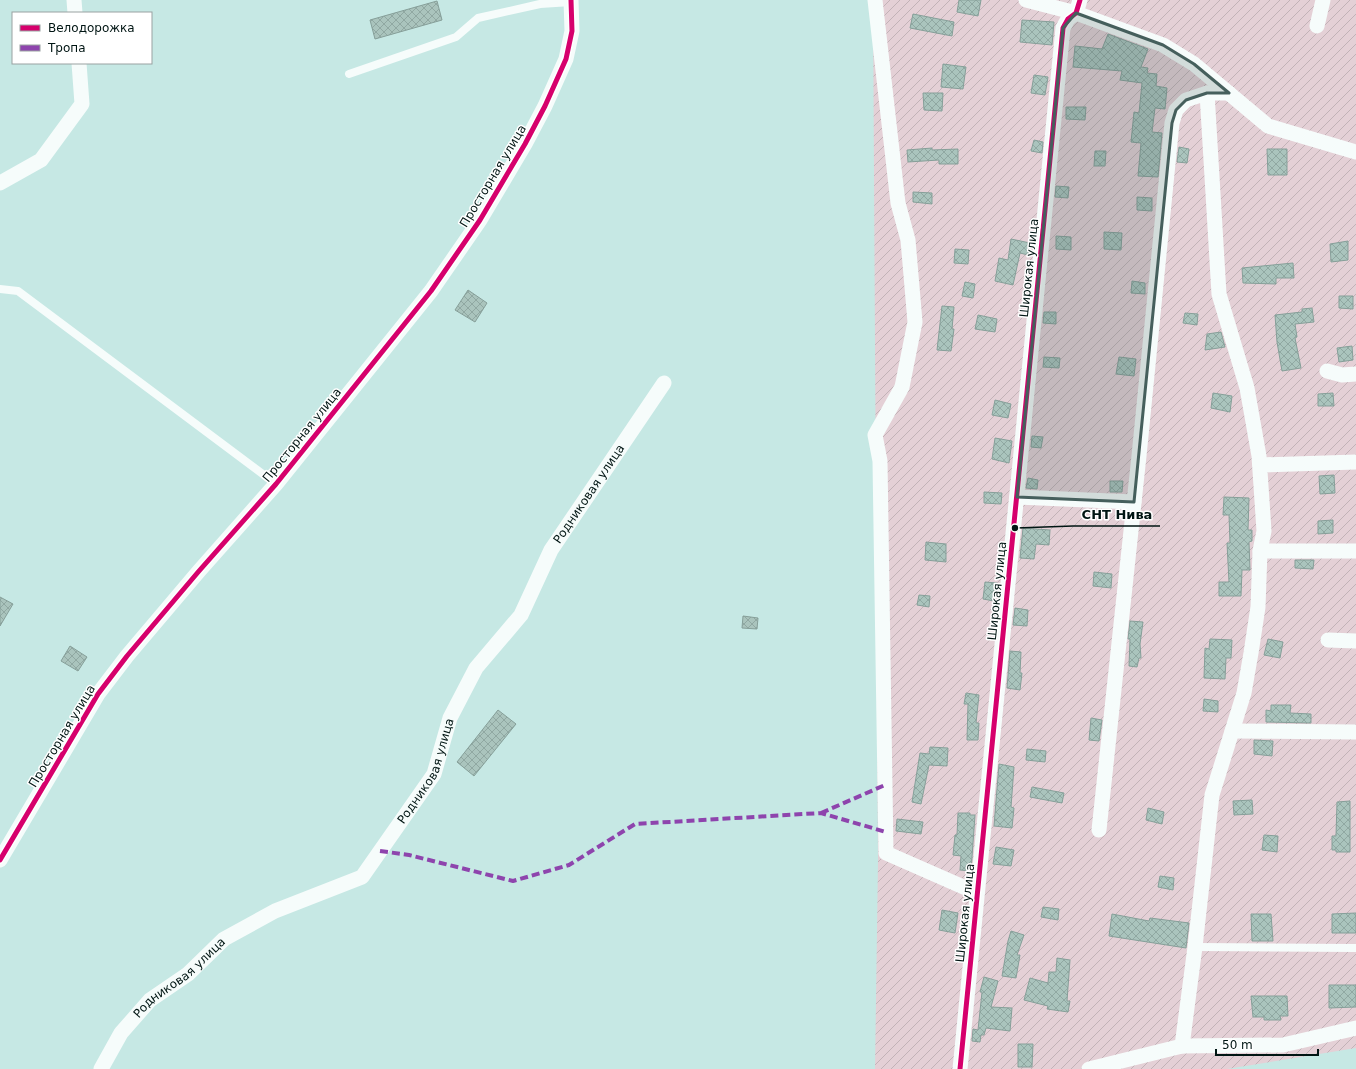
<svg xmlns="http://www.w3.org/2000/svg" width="1356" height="1069" font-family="'DejaVu Sans',sans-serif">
<defs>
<pattern id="garden-furrows" width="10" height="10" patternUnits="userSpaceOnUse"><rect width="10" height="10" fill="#e4d0d6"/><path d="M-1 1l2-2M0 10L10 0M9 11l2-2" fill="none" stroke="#c2b2b7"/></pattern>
<pattern id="building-cross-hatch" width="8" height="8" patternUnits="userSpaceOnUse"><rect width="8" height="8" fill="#aac4bd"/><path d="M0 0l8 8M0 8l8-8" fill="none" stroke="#90a8a2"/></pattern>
</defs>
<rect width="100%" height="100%" fill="#c6e8e4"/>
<path fill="url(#garden-furrows)" d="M873,0H1356V1048L1227,1069H875L878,861Z"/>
<path fill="url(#building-cross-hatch)" stroke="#869f99" d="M959,0H981L978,16L957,12Z
M437,1L442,20L375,39L370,20Z
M913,14L954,22L952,36L910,28Z
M1022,20L1054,22L1052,45L1020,42Z
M1108,34L1148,49L1141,67L1148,68L1147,73L1157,74L1156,86L1167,88L1165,109L1155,108L1152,132L1162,133L1158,177L1138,176L1141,143L1131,142L1134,112L1139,113L1142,83L1120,80L1122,71L1073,67L1075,46L1102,49Z
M943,64L966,67L963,89L941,87Z
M1034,75L1048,77L1045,95L1031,93Z
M923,93H943L942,111L924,110Z
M1066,107H1086L1085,120L1066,119Z
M1034,140L1043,142L1042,153L1031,151Z
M1179,147L1189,149L1187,163L1177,162Z
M932,148V150L958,149V164H939V160L908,162L907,150Z
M1267,149H1287V175H1268Z
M1095,151H1106L1105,166H1094Z
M1056,186L1069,187L1068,198L1055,197Z
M913,192L932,193V204L913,202Z
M1137,197L1152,198V211L1137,210Z
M1104,232L1122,233L1121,250L1104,249Z
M1056,236L1071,237V250L1056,249Z
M1011,239L1030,243L1028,255L1020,253L1013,285L995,281L999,258L1008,260Z
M1348,241V260L1331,262L1330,244Z
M955,249L969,250L968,264L954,263Z
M1293,263L1294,278H1276V284L1243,283L1242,268Z
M1132,281L1145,283V294L1131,293Z
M965,282L975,284L973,298L962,296Z
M468,290L487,303L475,322L455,310Z
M1339,296H1353V309L1339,308Z
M942,306L954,307L952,329H954L951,351L937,350Z
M1312,308L1314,322L1295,324L1297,337L1295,338L1301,368L1282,371L1277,342L1275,315L1302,312V309Z
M1044,312H1056V324L1043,323Z
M1185,313L1198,314L1197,325L1183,323Z
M978,315L997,319L995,332L975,329Z
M1221,332L1225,347L1205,350L1207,334Z
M1352,346L1353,360L1339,362L1337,348Z
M1044,357L1060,358L1059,368L1043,367Z
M1119,357L1136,359L1134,376L1116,374Z
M1213,393L1232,396L1230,412L1211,408Z
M1333,393L1334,406H1318V394Z
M995,400L1011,404L1008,418L992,415Z
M1032,436L1043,437L1041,448L1031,447Z
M995,438L1012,441L1009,463L992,459Z
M1334,475L1335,493L1320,494L1319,476Z
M1028,478L1038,480L1037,489L1026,488Z
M1110,481H1123L1122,492H1110Z
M984,492L1002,493L1001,504L984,503Z
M1224,497L1249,498L1248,530H1252V541L1249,542L1250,570H1242L1241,596H1219V582H1229L1227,543H1230L1229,515H1223Z
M1333,520V533L1318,534V521Z
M1023,528L1050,530L1049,545L1036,544L1034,559L1020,558Z
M926,542L946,544V562L925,560Z
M1295,560H1314L1313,569L1295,568Z
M1094,572L1112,574L1111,588L1093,586Z
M985,582L997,583L994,601L983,599Z
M919,595L930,596L929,607L917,605Z
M0,597L13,604L0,626Z
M1015,608L1028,610L1027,626L1013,625Z
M743,616L758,618L757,629L742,628Z
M1130,621L1143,622L1140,644L1141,658H1139L1137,667L1129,666L1130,639H1128Z
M1210,639L1232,640L1231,658H1226L1225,679L1204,678L1205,648L1209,649Z
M1268,639L1283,642L1280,658L1264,655Z
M70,646L87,657L78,671L61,661Z
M1010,651L1021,652L1020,673H1022L1020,690L1007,688Z
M966,693L979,695L976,723H979L978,740H967L968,704H964Z
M1204,699L1218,701V712L1203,711Z
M1271,705H1291L1290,713L1311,714V723L1266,722V710L1271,711Z
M498,710L516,724L474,776L457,762Z
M1091,718L1102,720L1099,741L1089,740Z
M1254,740L1273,741L1272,756L1254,754Z
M930,747L948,748L947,766L929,765L921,804L912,802L920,753L929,754Z
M1027,749L1046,751L1045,762L1026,760Z
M999,764L1014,767L1011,807L1014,808L1012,828L994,826Z
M1032,787L1064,793L1062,803L1030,797Z
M1252,800L1253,814L1234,815L1233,801Z
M1350,801V852H1336V850H1332V836H1336L1337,802Z
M1148,808L1164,812L1162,824L1146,820Z
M958,813H970V815H975L971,871L960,870L961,856L953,855L955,835H957Z
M897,819L923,822L921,834L896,831Z
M1264,835L1278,836L1277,852L1262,850Z
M996,847L1014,850L1011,866L993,864Z
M1160,876L1174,878L1173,890L1158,887Z
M1043,907L1059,909L1058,920L1041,917Z
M942,910L958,913L955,933L939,930Z
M1356,913V933H1332V914Z
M1112,914L1149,921L1150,918L1189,923L1186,948L1109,936Z
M1251,914H1271L1273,941H1252Z
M1011,931L1024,935L1017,955H1020L1016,978L1002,976L1008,941Z
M1057,958L1070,960L1067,1001H1070L1068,1012L1047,1009L1048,1006L1024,1000L1030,978L1048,983L1049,972H1056Z
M984,977L998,981L991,1007L1012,1008L1010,1031L986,1028L984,1035H981L980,1042L972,1041L973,1029L978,1030L982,992H980Z
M1329,985H1356V1007L1329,1008Z
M1251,996H1287L1288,1016H1280L1281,1020H1264V1017H1253Z
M1018,1044H1033L1032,1067H1018Z"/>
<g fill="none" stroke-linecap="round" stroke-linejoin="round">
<path stroke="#f6fcfb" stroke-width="8" d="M349,74L456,37L478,18L540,4L571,2
M0,289L18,291L276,484
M1195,947L1356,948"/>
<g stroke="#f6fcfb" stroke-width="15">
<path d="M74,0L75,13"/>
<path d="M875,0L898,203L908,240L915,322L902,387L875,435L880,461L886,853L977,893"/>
<path d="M1026,0L1076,13L1163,45L1194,64L1268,126L1356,152"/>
<path d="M1317,26L1323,0"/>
<path d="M0,183L41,160L82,104L79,63"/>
<path d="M1327,371L1342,375L1356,374"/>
<path d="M1260,465L1356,462"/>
<path d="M1017,497L1134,502"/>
<path d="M1260,551H1356"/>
<path d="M1328,640L1356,641"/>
<path d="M1232,731L1356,732"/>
<path d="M1099,830L1139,456L1172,123L1176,110L1186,100L1207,93"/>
<path d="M0,860L98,694L127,656L199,571L276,484L431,291L480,220L525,144L545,106L566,59L572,31L571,0"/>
<path d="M1182,1046L1195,947L1212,795L1244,693L1251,653L1258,607L1260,551L1264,531L1259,456L1247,388L1219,294L1207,93H1229"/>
<path id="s1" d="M101,1069L121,1033L150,1000L188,974L224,939L275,911L362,877L434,774L450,718L476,668L521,615L551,550L664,383"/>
<path d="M960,1069L1063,28L1068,19L1076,13L1080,0"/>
<path d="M1089,1069L1182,1046L1283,1045L1356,1028"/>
</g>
<path stroke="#8e44ad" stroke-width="4" stroke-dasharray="8 4" stroke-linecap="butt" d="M821,813L885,785
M380,851L409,855L513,881L569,865L635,824L821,813L886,832"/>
<g stroke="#fff" stroke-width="8">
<path id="cycleway" d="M0,860L98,694L127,656L199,571L276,484L431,291L480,220L525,144L545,106L566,59L572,31L571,0
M960,1069L1063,28L1068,19L1076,13L1080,0"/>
</g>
<use href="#cycleway" stroke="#d6006c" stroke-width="5"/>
</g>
<path fill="#455f5c" fill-opacity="0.2" stroke="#455f5c" stroke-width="3" stroke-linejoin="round" d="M1076,13L1163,45L1194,64L1229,93H1207L1186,100L1176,110L1172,123L1134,502L1017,497L1063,28Z"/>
<g text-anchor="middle" stroke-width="3" stroke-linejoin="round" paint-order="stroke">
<g font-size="12" fill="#001513" stroke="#fff">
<text transform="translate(493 176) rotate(-59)" y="4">Просторная улица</text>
<text transform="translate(1029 268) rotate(-84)" y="4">Широкая улица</text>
<text transform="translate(302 435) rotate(-51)" y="4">Просторная улица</text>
<text dy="4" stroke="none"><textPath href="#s1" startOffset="782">Родниковая улица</textPath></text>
<text transform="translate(997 591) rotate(-84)" y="4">Широкая улица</text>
<text transform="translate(62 736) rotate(-59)" y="4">Просторная улица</text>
<text dy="4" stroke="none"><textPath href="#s1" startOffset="458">Родниковая улица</textPath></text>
<text transform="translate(965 913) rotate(-84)" y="4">Широкая улица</text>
<text dy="4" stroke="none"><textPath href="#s1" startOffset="122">Родниковая улица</textPath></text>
</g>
</g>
<path fill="none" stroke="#001513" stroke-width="1.5" d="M1015 528L1073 526H1160"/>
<circle fill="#001513" stroke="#fff" stroke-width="1.5" cx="1015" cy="528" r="4"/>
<g font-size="13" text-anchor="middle" font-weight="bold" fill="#001513" stroke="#fff" stroke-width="3" stroke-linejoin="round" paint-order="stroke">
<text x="1117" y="519">СНТ Нива</text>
</g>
<rect x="12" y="12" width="140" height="52" fill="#ffffff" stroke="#99a1a1"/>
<rect x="20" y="25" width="20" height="6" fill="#d6006c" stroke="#99a1a1"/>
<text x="48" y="32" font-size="12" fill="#001513">Велодорожка</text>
<rect x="20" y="45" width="20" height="6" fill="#8e44ad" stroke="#99a1a1"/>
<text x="48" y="52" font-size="12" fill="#001513">Тропа</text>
<path d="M1216 1049v6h102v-6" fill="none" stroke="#001513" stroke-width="2"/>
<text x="1222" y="1049" font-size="12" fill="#001513" stroke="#ffffff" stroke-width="3" paint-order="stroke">50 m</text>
</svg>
